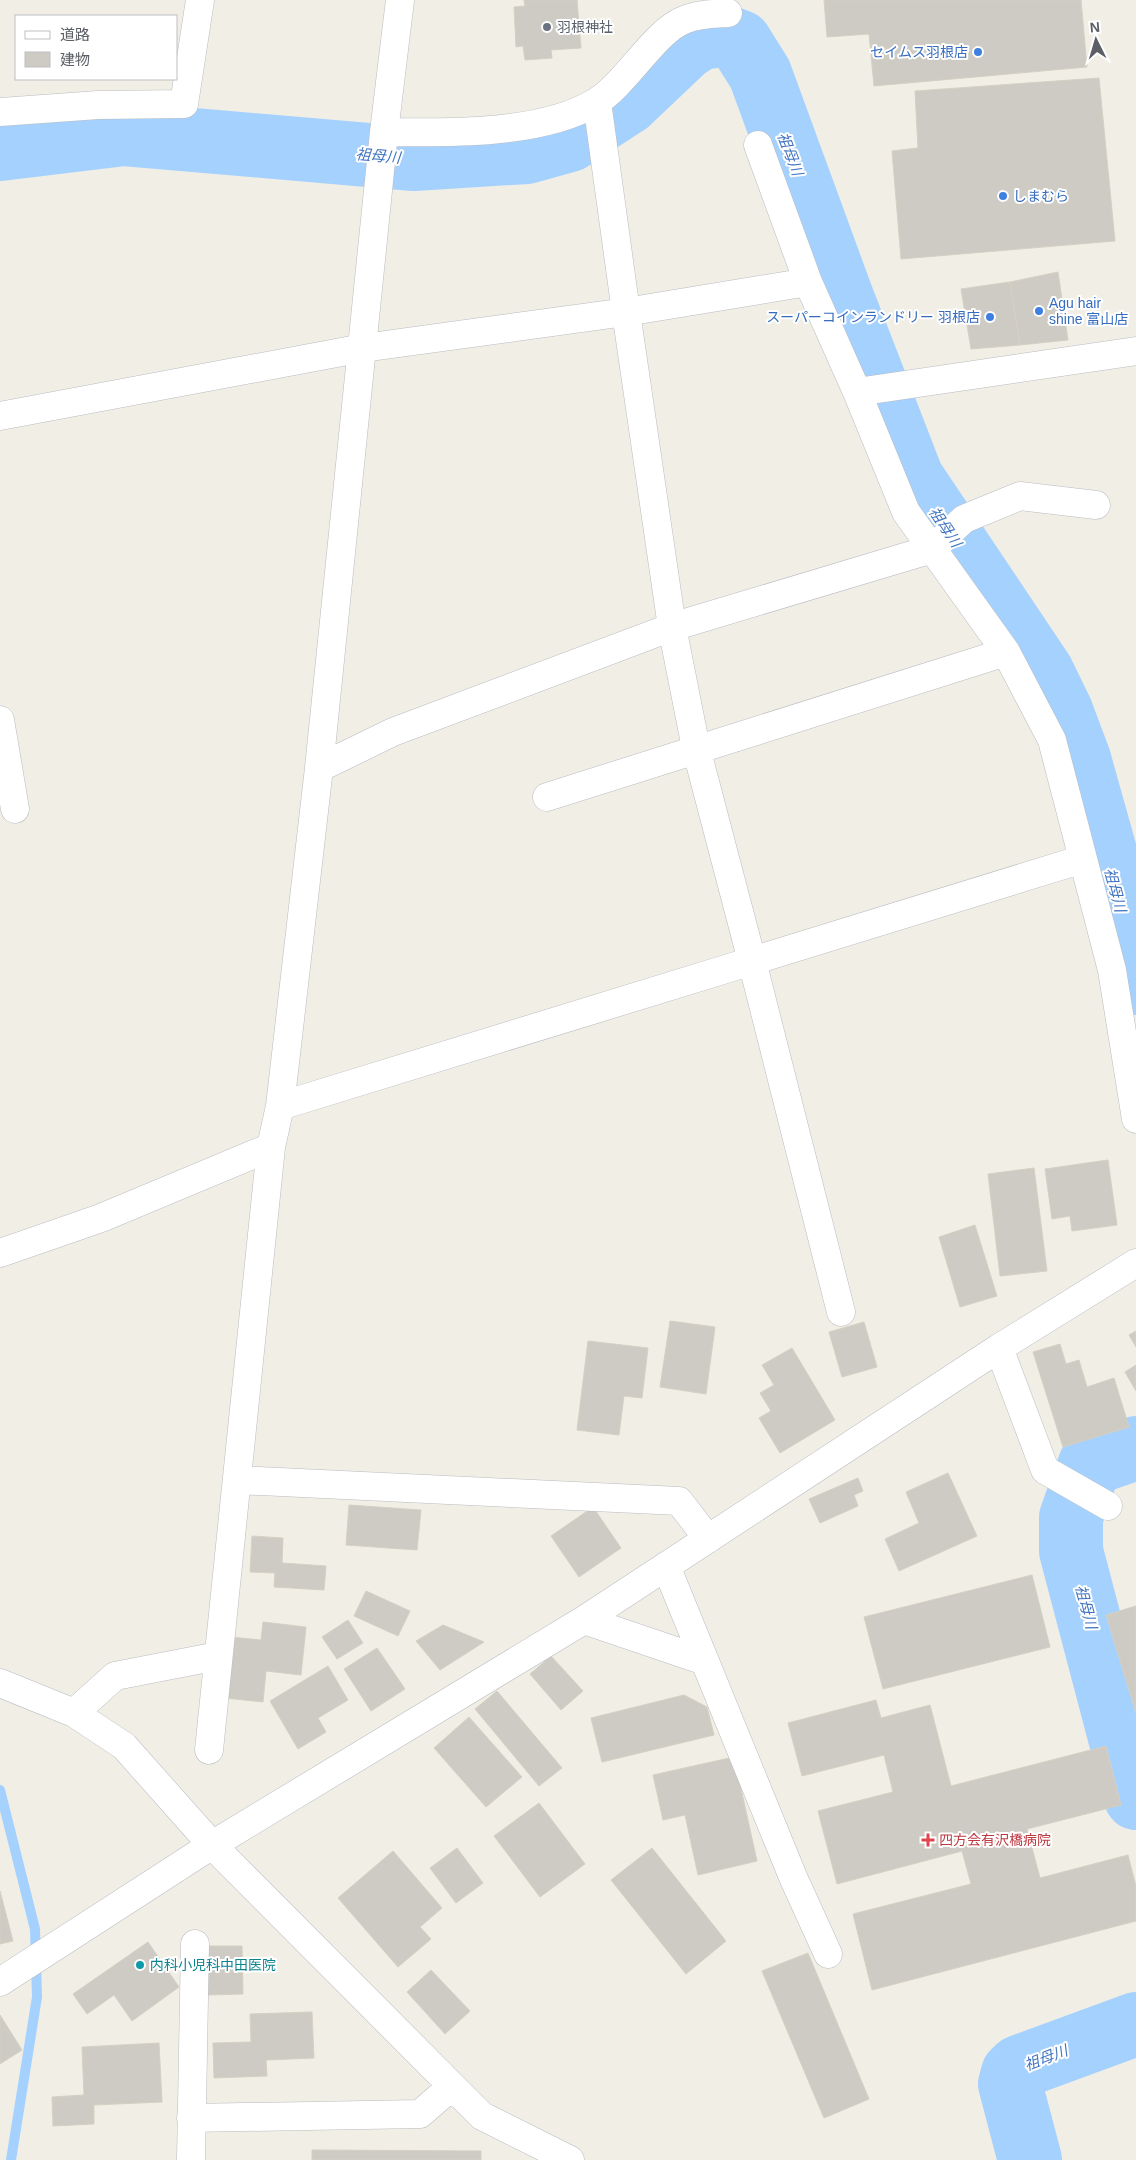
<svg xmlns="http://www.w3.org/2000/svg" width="1136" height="2160" font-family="Helvetica,'Noto Sans JP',sans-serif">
<rect width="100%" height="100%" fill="#f0eee5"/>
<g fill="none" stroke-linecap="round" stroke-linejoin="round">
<path stroke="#a5d1ff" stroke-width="10" d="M0,1790L35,1929L37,1997L11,2160"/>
<path stroke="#a5d1ff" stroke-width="64" d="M0,149L124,134L414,159L527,152L570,140L627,103L685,48L700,38L722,35L740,42L760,74L841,295L912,478L1042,672L1061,711L1079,759L1123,916L1136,983
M1136,1448L1090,1464L1071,1517V1551L1136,1798
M1030,2160L1010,2084L1013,2073L1019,2067L1136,2024"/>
</g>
<path fill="#cdcbc4" stroke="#d5d0c2" d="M524,0H577L581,48L551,50L552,58L525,60L523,46L516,47L514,7L525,6Z
M824,0H1081L1087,67L874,86L869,34L827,37Z
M1099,78L1115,241L901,259L892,151L918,148L915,91Z
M1058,272L1068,340L1020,345L1010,282Z
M1010,282L1020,345L971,349L961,289Z
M1108,1160L1117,1225L1072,1231L1070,1216L1052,1219L1045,1169Z
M1034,1168L1047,1271L1000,1276L988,1174Z
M975,1225L997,1296L960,1307L939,1237Z
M670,1321L715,1327L706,1394L660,1387Z
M864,1322L877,1367L842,1377L829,1332Z
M1136,1331V1347L1129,1335Z
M588,1341L648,1348L642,1398L624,1396L619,1435L577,1430Z
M1060,1344L1066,1364L1079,1360L1087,1387L1114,1378L1129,1427L1063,1447L1033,1352Z
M792,1348L835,1420L780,1453L759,1418L771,1411L760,1393L774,1385L762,1365Z
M1136,1365V1391L1125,1372Z
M948,1473L977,1536L899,1571L885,1539L919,1523L906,1492Z
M858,1478L863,1491L854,1495L858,1506L820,1523L809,1499Z
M349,1505L421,1510L417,1550L346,1545Z
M593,1507L621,1548L579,1577L551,1536Z
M252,1536L283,1538L282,1563L326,1566L324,1590L274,1587L275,1573L250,1572Z
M1032,1575L1050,1647L883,1689L864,1617Z
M366,1591L410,1611L398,1636L354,1616Z
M1136,1606V1713L1106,1615Z
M348,1620L363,1643L337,1659L322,1637Z
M263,1622L306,1627L301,1675L266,1671L263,1702L225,1698L231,1637L261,1640Z
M443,1625L484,1642L440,1670L416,1641Z
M377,1648L405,1689L371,1711L344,1669Z
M551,1656L583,1691L561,1710L530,1674Z
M328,1666L348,1700L318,1718L326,1732L298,1749L270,1701Z
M497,1691L562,1768L539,1786L475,1709Z
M684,1695L707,1707L714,1735L602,1762L591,1718Z
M876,1700L881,1718L930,1705L951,1786L1106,1746L1121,1805L1027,1829L1040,1878L1128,1855L1136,1886V1921L872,1990L853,1914L971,1884L962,1851L837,1884L818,1811L893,1792L884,1755L802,1776L788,1723Z
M469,1717L522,1777L486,1807L434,1748Z
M734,1757L757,1861L698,1875L685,1815L663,1820L653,1775Z
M539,1803L585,1864L540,1897L494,1836Z
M457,1848L483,1883L456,1903L430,1868Z
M652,1848L726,1941L686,1974L611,1880Z
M393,1851L442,1908L420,1927L431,1939L398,1967L338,1898Z
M0,1891L13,1941L0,1944Z
M148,1942L179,1987L132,2021L114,1995L87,2014L73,1994Z
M207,1946H242L243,1994L207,1995Z
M808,1953L869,2099L824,2118L762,1971Z
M431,1970L470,2011L445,2034L407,1992Z
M312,2012L314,2058L266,2060L267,2076L214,2078L213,2043L251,2042L250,2014Z
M0,2015L22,2050L0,2064Z
M159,2043L162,2102L94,2105V2124L53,2126L52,2097L84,2095L82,2047Z
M312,2150L481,2151V2160H312Z"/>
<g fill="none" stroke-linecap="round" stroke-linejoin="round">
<g stroke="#b9bcc1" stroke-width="29">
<path id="minor" d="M597,102L626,312L808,282L758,145
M0,112L98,105L184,104L200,0
M384,132C447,133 542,135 596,102C626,84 655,31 684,20C698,14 713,14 728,13
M808,282L857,392L906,512L1006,652L1052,740L1112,970L1136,1119
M857,392L1136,351
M0,416L363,348L626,312L672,627L696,748L752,961L280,1106
M0,720L15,809
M319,768L393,732L672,627L932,549L964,519L1020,496L1096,505
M547,797L1006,652
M0,1253L101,1218L271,1147
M841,1312L752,961L1083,859
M999,1348L1045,1470L1108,1506
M237,1480L679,1501L708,1539
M666,1566L793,1877L828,1954
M584,1620L705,1661
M0,1683L74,1713L124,1746L212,1845L482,2116L570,2160
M74,1713L115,1676L218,1656
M209,1750L271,1147L280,1106L319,768L384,132L400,0
M0,1982L212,1845L584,1620L999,1348L1136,1263
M191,2118L420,2114L451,2087
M191,2160L195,1944"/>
</g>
<use href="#minor" stroke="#fff" stroke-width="28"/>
</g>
<circle fill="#6b7280" stroke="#fff" stroke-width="2" cx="547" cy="27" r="5"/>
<g fill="#3f7fe0" stroke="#fff" stroke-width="2">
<circle cx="978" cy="52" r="5"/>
<circle cx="1003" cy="196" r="5"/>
<circle cx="1039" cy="311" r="5"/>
<circle cx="990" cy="317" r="5"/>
</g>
<path fill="#e0444e" stroke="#fff" stroke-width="2" d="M925.5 1832.5h5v5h5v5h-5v5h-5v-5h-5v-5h5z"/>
<circle fill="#0f9aa8" stroke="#fff" stroke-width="2" cx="140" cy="1965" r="5"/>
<g text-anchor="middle" stroke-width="4" stroke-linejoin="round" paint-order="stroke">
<g font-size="14" fill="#5b616d" stroke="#fff" text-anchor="start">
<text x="557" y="32">羽根神社</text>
</g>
<g font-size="14" fill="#366cbe" stroke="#fff" text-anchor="end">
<text x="968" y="57">セイムス羽根店</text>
<text x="1013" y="201" text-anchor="start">しまむら</text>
<text x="1049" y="308" text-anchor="start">Agu hair<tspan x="1049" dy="16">shine 富山店</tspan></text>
<text x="980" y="322">スーパーコインランドリー 羽根店</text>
</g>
<g font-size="14" fill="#be3a42" stroke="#fff" text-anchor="start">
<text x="939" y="1845">四方会有沢橋病院</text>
</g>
<g font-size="14" fill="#0d838f" stroke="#fff" text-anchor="start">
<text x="150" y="1970">内科小児科中田医院</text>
</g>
<g font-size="15" font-style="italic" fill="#3f73c0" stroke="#fff">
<text transform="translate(790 154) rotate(69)" y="5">祖母川</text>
<text transform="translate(378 156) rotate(5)" y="5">祖母川</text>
<text transform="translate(945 527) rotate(56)" y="5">祖母川</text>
<text transform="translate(1115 890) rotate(75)" y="5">祖母川</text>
<text transform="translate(1086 1607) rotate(75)" y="5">祖母川</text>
<text transform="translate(1046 2058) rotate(-21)" y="5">祖母川</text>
</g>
</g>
<rect x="15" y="15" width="162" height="65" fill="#ffffff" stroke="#bebfc2"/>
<rect x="25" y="31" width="25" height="8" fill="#ffffff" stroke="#bebfc2"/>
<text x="60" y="40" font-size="15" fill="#5c6066">道路</text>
<rect x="25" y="52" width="25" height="15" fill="#cdcbc4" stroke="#bebfc2"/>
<text x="60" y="65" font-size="15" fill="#5c6066">建物</text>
<g transform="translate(1096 40) rotate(355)" stroke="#ffffff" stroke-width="4" paint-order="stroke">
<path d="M0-4L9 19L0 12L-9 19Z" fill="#5c6066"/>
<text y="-8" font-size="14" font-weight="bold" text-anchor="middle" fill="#5c6066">N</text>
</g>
</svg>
